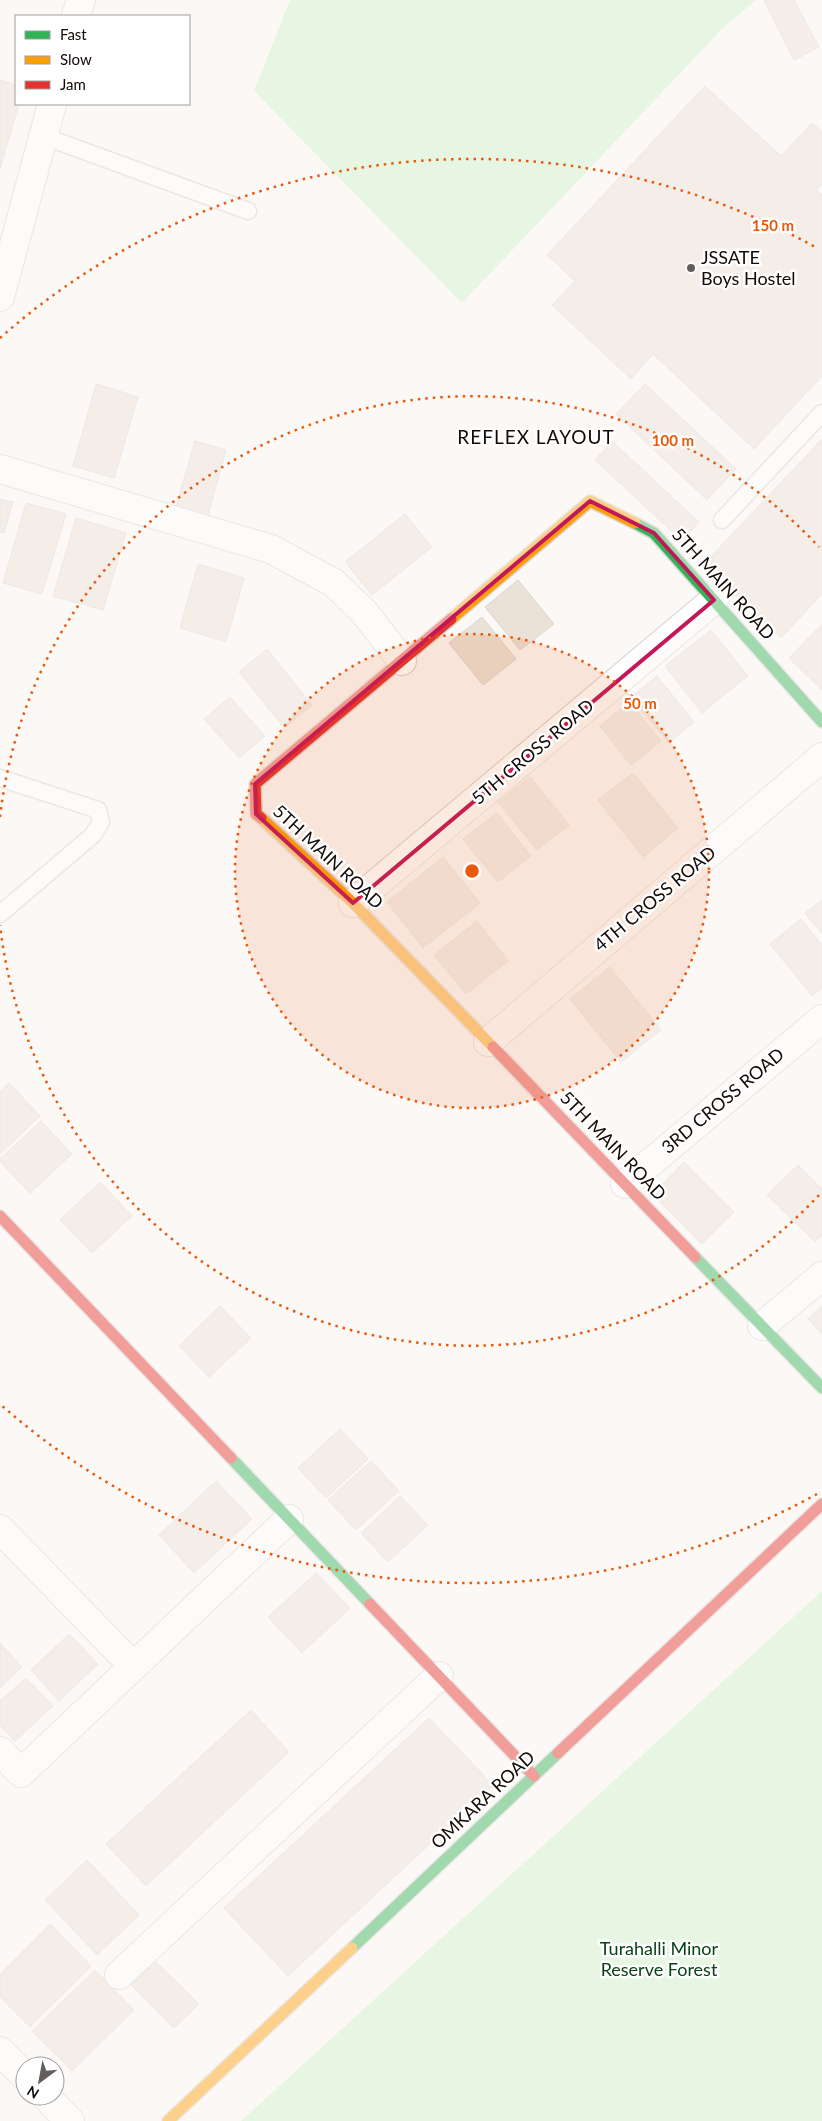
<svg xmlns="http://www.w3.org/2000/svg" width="822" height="2121" font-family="Lato,sans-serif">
<rect width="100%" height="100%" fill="#fbf8f6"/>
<path fill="#ccf4cc" d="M290,0H756L723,28L462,303L254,91Z
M822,1591V2121H240H241Z"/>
<path fill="#eae1d7" stroke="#d9d5d1" d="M764,0H794L819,47L794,60Z
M0,80L16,85V104H19L0,169Z
M705,86L781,156L812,123L822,132V184L817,190L822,195V376L754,449L653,354L631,379L552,305L575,281L547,255Z
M96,384L138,397L114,478L73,466Z
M645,384L736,469L707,500L616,414Z
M822,439V594L781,638L703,565Z
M195,441L226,450L208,515L176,506Z
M612,441L699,522L682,541L595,460Z
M0,499L13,502L4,533L0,532Z
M26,503L66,514L42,594L3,583Z
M405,514L432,547L372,595L345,562Z
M76,518L126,533L103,610L53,596Z
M198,564L244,578L226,642L180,628Z
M518,580L554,624L520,650L485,607Z
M482,617L516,659L483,685L449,643Z
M822,624V690L789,658Z
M711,630L748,676L702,713L665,666Z
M267,649L312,705L284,728L239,672Z
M657,676L694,722L669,743L631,697Z
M230,697L265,736L239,758L204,719Z
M629,702L661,741L631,765L600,726Z
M633,773L678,828L643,857L598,800Z
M530,777L569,825L537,850L498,802Z
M497,813L531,856L498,882L463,839Z
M443,857L480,903L423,948L387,902Z
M822,900V934L805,913Z
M801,919L822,945V988L812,996L770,944Z
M477,921L508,961L466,994L434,955Z
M610,967L661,1030L621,1062L570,999Z
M9,1083L40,1116L0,1154V1092Z
M41,1121L72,1154L30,1193L0,1162V1159Z
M684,1162L734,1212L702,1244L652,1194Z
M798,1165L822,1189V1235L815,1242L767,1195Z
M100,1182L132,1216L92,1253L60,1220Z
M220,1306L251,1338L209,1377L179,1346Z
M822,1306V1334L808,1319Z
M340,1429L368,1459L326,1498L298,1468Z
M371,1461L399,1491L356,1530L328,1500Z
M216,1481L252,1519L194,1573L159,1535Z
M400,1496L428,1525L388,1562L361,1533Z
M316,1573L350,1608L302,1653L268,1617Z
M69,1634L98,1664L59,1701L31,1670Z
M0,1643L22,1667L0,1688Z
M26,1678L53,1706L15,1741L0,1725V1701Z
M251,1710L289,1752L146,1886L106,1844Z
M429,1718L493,1785L288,1976L224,1908Z
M87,1860L139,1915L97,1955L45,1900Z
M50,1924L91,1966L30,2027L0,1997V1974Z
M155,1961L199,2004L174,2028L131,1985Z
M95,1970L134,2010L72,2071L32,2031Z"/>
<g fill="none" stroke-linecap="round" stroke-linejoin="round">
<g stroke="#d7d2ce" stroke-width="19">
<path id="lane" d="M43,136L248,211
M722,520L822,413
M0,778L98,810L101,822L93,835L0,914"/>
</g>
<g stroke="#d7d2ce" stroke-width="30">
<path id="street" d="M76,16L81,0
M0,297L52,104
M0,469L271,549L334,583L364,612L402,661
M353,903L714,600
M488,1042L822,757
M625,1184L822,1019
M762,1326L822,1276
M0,1529L133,1666
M0,1751L21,1773L289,1519
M119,1975L439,1676
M0,2051L25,2076
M45,2096L70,2121"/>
</g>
<g stroke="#d7d2ce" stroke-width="14">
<path id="fast" d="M635,523L654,533L822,722
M695,1257L822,1388
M231,1458L370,1604
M352,1948L558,1753"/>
</g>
<g stroke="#d7d2ce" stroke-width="14">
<path id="slow" d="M451,619L590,501L635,523
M261,818L353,903L493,1047
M168,2121L352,1948"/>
</g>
<g stroke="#d7d2ce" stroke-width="14">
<path id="jam" d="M261,818L256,814L255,784L451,619
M493,1047L695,1257
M0,1216L231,1458
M370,1604L534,1776
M558,1753L822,1504"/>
</g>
<use href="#lane" stroke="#fefefe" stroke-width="16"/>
<use href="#street" stroke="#fefefe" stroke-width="28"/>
<use href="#fast" stroke="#30b455" stroke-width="11"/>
<use href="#slow" stroke="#ff9f0a" stroke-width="11"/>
<use href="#jam" stroke="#e5322d" stroke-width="11"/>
</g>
<path d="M0 0H822V2121H0ZM590,501L654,533L714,600L353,903L256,814L255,784Z" fill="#fbf8f6" fill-opacity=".55" fill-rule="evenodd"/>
<path fill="none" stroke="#c2185b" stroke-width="4" stroke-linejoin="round" d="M590,501L654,533L714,600L353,903L256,814L255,784Z"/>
<circle cx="472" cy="871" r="237" fill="#e8590c" fill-opacity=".12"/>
<g fill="none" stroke="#e8590c" stroke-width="2.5" stroke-dasharray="2.5 5">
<circle cx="472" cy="871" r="237"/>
<path d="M819 1195A475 475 0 0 1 0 925M0 817A475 475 0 0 1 819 547"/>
<path d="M817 1494A712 712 0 0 1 0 1404M0 338A712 712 0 0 1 817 248"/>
</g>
<circle fill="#635d5b" stroke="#fff" stroke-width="2" cx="691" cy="268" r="5"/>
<g text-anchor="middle" stroke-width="5" stroke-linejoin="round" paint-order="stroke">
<g font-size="18" fill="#110a07" stroke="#fff" text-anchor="start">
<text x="701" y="264">JSSATE<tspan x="701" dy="21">Boys Hostel</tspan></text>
</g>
<g font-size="18" fill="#110a07" stroke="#fff">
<text transform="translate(723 584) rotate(48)" y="6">5TH MAIN ROAD</text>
<text transform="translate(533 752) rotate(-40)" y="6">5TH CROSS ROAD</text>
<text transform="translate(328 857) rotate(43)" y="6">5TH MAIN ROAD</text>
<text transform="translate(655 899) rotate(-40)" y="6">4TH CROSS ROAD</text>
<text transform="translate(723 1101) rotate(-40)" y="6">3RD CROSS ROAD</text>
<text transform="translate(613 1146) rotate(46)" y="6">5TH MAIN ROAD</text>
<text transform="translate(483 1800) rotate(-43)" y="6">OMKARA ROAD</text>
</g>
<g font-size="18" fill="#094215" stroke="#fff">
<text x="659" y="1955">Turahalli Minor<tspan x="659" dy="21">Reserve Forest</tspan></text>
</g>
<g font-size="19" letter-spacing="1" fill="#110a07" stroke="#fff">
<text x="536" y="444">REFLEX LAYOUT</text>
</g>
</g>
<circle cx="472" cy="871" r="8" fill="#e8590c" stroke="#fff" stroke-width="2.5"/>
<g font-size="15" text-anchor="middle" font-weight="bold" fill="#e8590c" stroke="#fff" stroke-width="5" stroke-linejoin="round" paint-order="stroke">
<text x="773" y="231">150 m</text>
<text x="673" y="446">100 m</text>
<text x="640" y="709">50 m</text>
</g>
<rect x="15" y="15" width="175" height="90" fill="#ffffff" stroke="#a09d9c"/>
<rect x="25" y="31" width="25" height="8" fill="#30b455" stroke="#a09d9c"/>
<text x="60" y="40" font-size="15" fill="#110a07">Fast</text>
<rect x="25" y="56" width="25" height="8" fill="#ff9f0a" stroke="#a09d9c"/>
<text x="60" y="65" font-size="15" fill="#110a07">Slow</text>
<rect x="25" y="81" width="25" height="8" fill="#e5322d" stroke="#a09d9c"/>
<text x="60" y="90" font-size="15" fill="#110a07">Jam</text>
<g transform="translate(40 2081) rotate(212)"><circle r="24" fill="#ffffff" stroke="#a09d9c"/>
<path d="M0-4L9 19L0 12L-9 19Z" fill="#635d5b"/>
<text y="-8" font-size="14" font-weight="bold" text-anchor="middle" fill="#110a07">N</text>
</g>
</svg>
